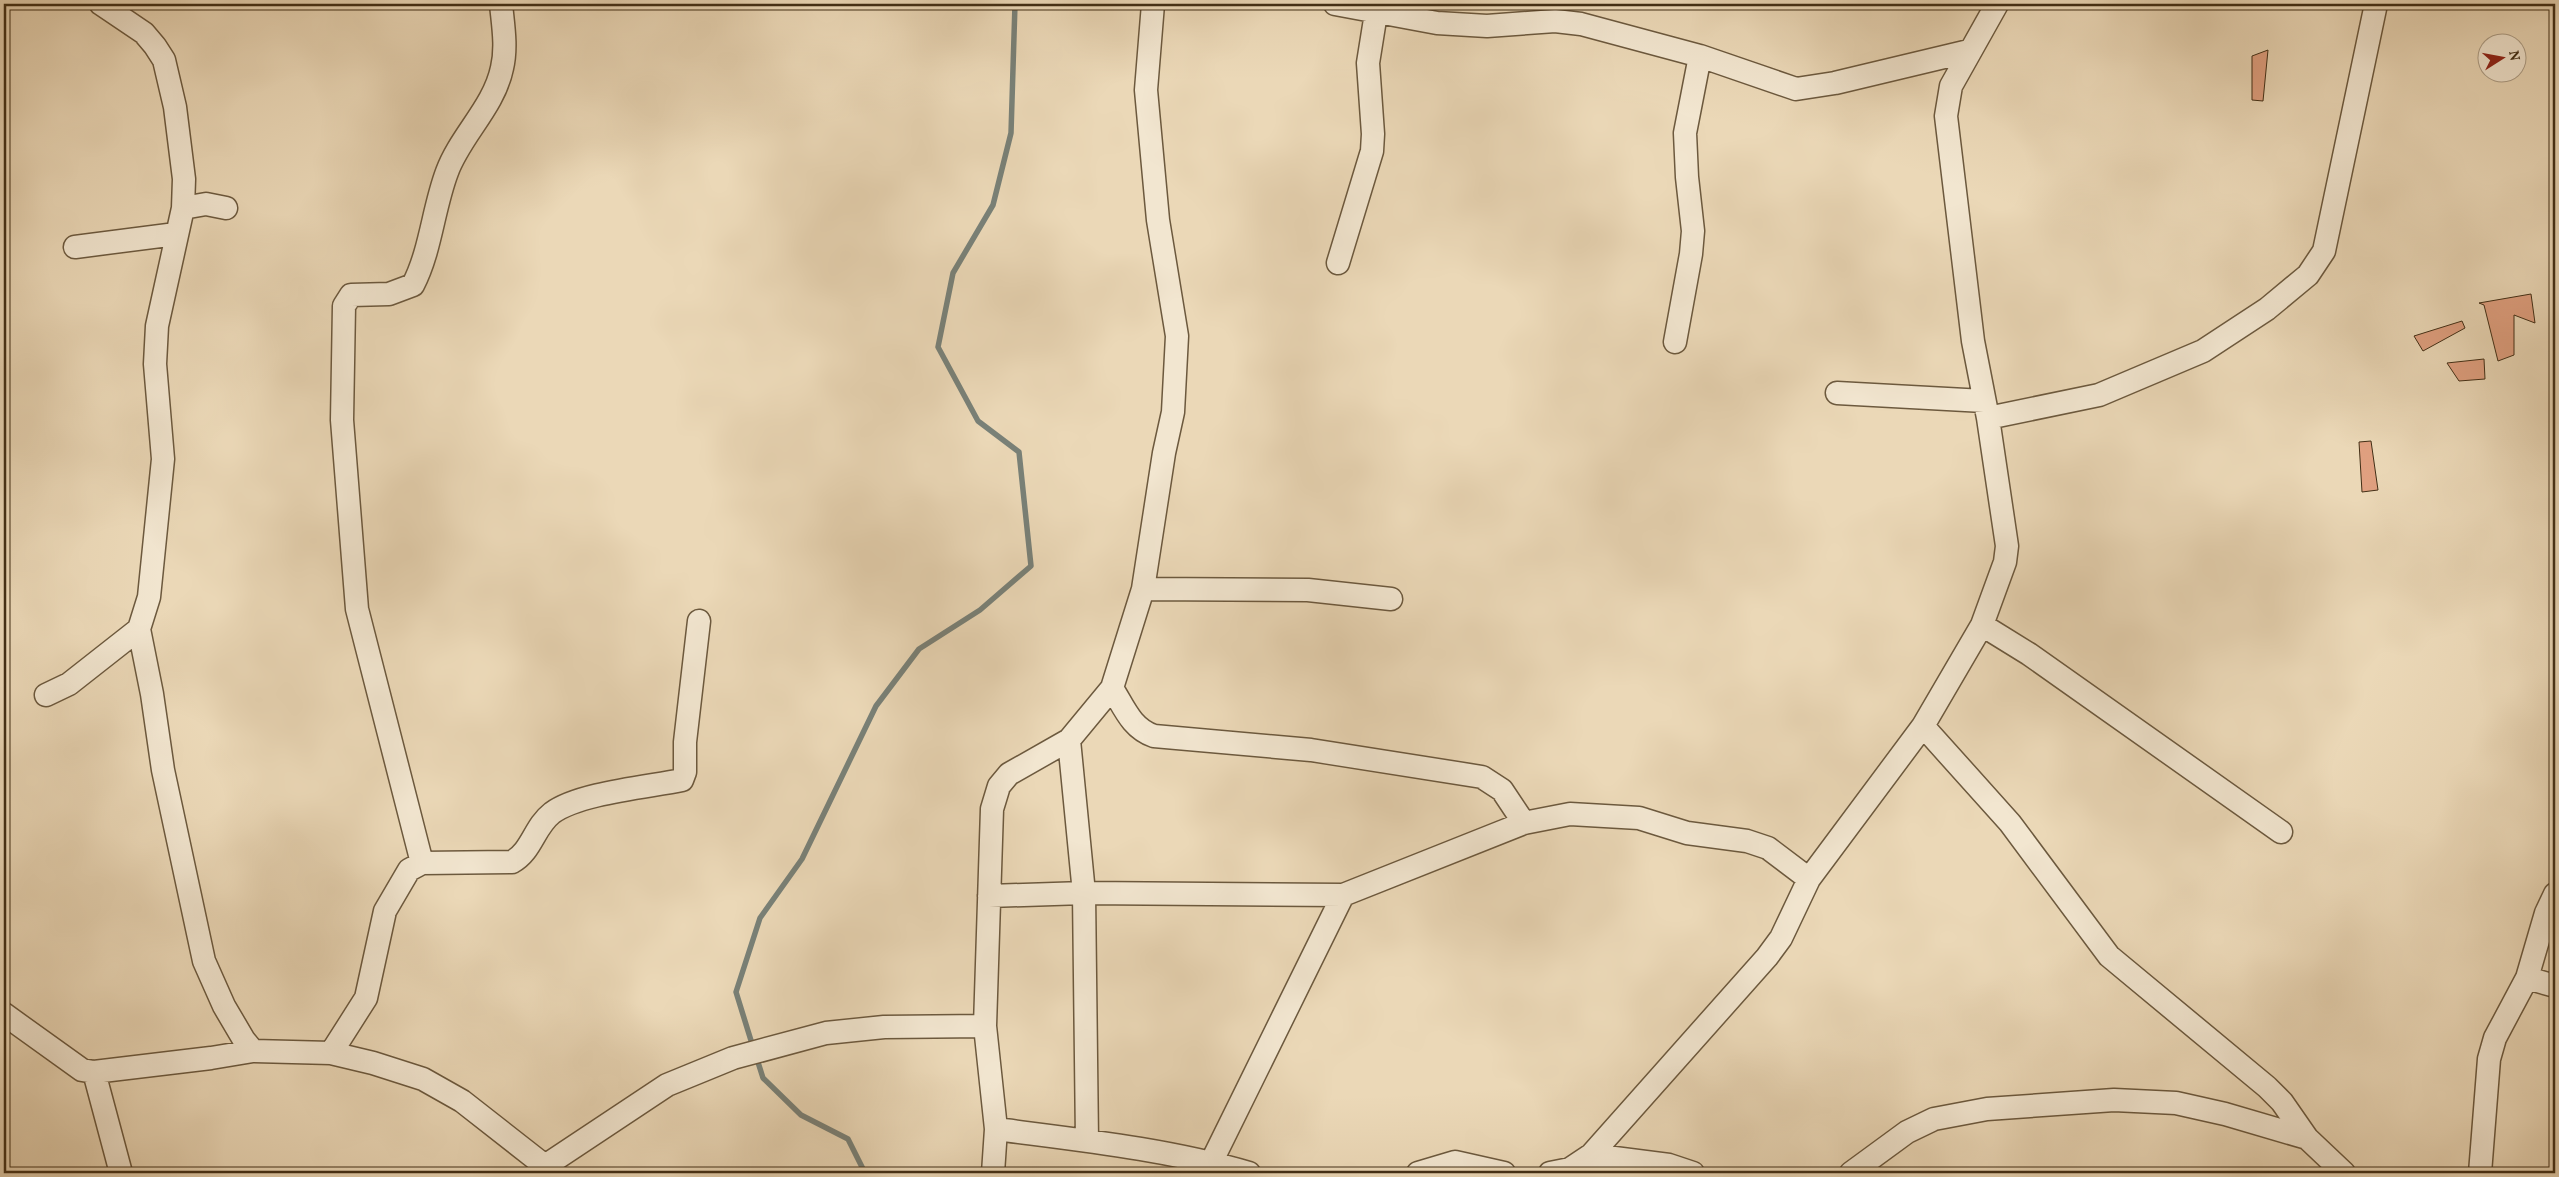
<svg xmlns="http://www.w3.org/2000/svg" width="2559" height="1177" font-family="Vollkorn,serif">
<rect width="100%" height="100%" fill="#ebd8b7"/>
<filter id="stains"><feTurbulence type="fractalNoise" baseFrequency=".004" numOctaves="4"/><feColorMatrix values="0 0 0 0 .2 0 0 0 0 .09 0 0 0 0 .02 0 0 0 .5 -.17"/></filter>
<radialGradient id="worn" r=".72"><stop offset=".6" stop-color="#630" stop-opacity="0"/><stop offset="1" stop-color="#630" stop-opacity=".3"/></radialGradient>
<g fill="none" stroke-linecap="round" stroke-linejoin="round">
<path stroke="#798178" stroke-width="5.5" d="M753,1047L736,992L760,918L802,859L876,706L919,649L980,610L1031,566L1019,452L978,421L938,347L953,273L993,205L1011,133L1015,4
M756,1056L763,1078L801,1115L848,1139L865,1173"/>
</g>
<path fill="#e0a080" stroke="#422f16" d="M2268,50L2263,101L2252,100V56Z
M2531,294L2535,323L2514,315V355L2498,361L2484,305L2479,303Z
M2462,321L2465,328L2423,351L2414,336Z
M2484,359L2485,379L2459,381L2447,363Z
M2371,441L2378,490L2362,492L2359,442Z"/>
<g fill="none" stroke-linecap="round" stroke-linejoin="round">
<g stroke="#6c593e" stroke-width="25">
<path id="minor" d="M101,4L144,33L155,46L164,60L175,107L184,179L183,208L157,326L155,364L163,459L149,597L139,629L152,694L163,770L204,961L224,1006L244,1040L253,1051
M1335,4L1437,23L1487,26L1555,21L1581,24L1700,56L1796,89L1835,83L1969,51
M183,208L206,204L226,208
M75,247L176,234
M1338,263L1372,151L1373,134L1368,63L1376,13
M1675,342L1691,254L1693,231L1687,177L1685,133L1700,56
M1837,393L1984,401
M1988,418L2099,395L2203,351L2267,309L2308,275L2324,251L2376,4
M1143,589L1308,590L1391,599
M1982,625L2029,654L2281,832
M1112,688C1124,707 1131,728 1154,736L1311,750L1482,777L1502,790L1524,823
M46,695L69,684L139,629
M1923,726L2010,823L2109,956L2267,1087L2282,1102L2307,1138
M1069,740L1084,893L1087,1141
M422,863L357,609L342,420L344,306L351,295L389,294L413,285C431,250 433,209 447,172C460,136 494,107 502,68C507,47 503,25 501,4
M989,896L1084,893L1343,895L1524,823L1570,814L1639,818L1687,833L1747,841L1768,848L1809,879
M2527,978L2555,986
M4,1014L82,1070L94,1072L211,1058L253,1051L331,1053L373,1063L423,1079L462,1101L545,1166
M985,1026L996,1129L993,1173
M331,1053L366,998L385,911L409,870L422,863L512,862C532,851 534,827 552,813C579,793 648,787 682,780L685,772V742L699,621
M94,1072L121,1173
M996,1129C1080,1140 1167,1149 1249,1173
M1591,1155L1669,1165L1693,1173
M543,1173L545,1166L667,1085L733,1058L826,1033L884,1027L985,1026L992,809L999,786L1009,774L1069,740L1112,688L1143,589L1164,453L1173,412L1177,336L1158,220L1146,90L1153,4
M1206,1173L1343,895
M1418,1173L1455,1162L1504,1173
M1550,1173L1570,1169L1591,1155L1767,957L1781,938L1809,879L1923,726L1982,625L2005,562L2007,546L1988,418L1973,341L1946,116L1951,86L1997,4
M1851,1173L1907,1132L1934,1119L1987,1109L2114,1100L2176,1103L2225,1114L2307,1138L2344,1173
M2480,1173L2489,1059L2495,1038L2527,978L2546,913L2555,894"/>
</g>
<use href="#minor" stroke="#f2e6d0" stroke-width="22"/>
</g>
<rect width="2559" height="1177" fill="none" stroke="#ebd8b7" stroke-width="20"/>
<rect x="5" y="5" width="2549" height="1167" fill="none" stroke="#422f16" stroke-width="2.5"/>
<rect x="10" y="10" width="2539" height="1157" fill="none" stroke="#422f16"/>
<g transform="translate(2502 58) rotate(79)"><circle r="24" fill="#f2e6d0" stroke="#ac9d86"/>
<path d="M0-4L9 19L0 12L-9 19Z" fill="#8f2418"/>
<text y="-8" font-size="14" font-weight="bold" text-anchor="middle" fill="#422f16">N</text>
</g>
<rect width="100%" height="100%" filter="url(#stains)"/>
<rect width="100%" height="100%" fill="url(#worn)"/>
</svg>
